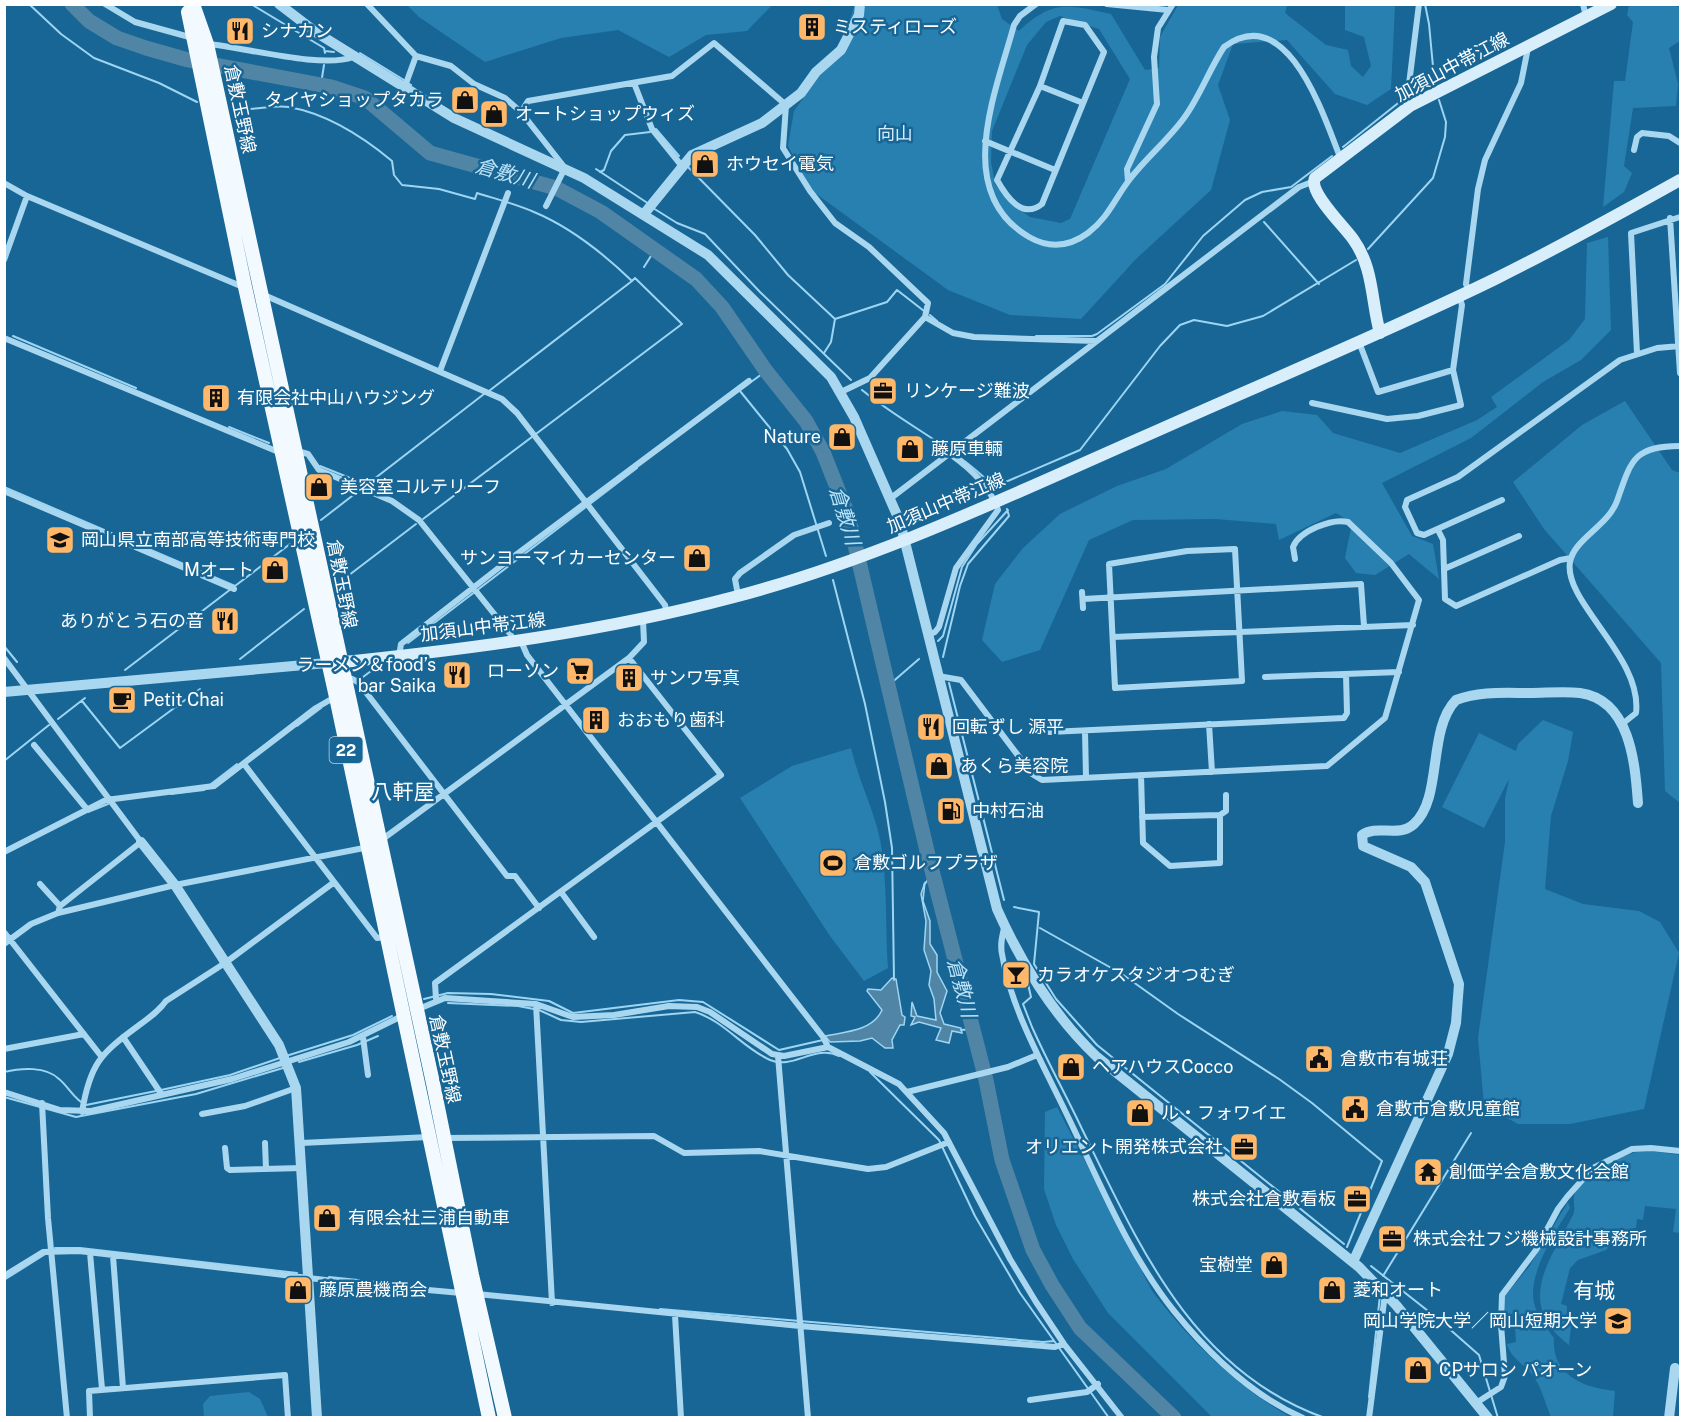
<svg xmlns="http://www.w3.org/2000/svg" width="1685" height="1422" font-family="'Public Sans','Noto Sans JP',sans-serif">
<rect width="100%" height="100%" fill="#186695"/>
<path fill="#2880b1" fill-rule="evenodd" d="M407,5H772L747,31L706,35L669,57L618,30L561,38L485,62L419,17Z
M855,5H997L1002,19L1019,31C1052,0 1067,4 1111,14L1145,70L1159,68L1160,37L1178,5H1287L1285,13L1326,45L1348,50L1351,66L1363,77L1371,66L1364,37L1345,30V5H1395L1391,89L1367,105L1335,94L1287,40L1233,44L1218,85L1230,120L1211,190L1136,259L1081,319L1010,315L948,290L811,190L788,146L794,111L840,47ZM1060,16L1099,29L1130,79L1070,219L1061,223L1030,217L1009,202L995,184L991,162L992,131L1027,45L1046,22Z
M1629,5H1675L1680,8V41L1669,48L1678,84L1676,106L1633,108L1624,166L1632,173L1624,192L1603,207L1614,81H1625L1633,22L1627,15Z
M1608,237L1611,330L1581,360L1543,382L1471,438L1382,483L1412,536L1433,544L1439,579L1409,554L1375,575L1356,573L1345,558L1352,523L1336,513L1279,540L1276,524L1216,519L1133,520L1089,540L1040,650L1002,662L982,640L995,584L1023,548L1060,514L1117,486L1166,469L1242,424L1282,411L1317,415L1333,433L1400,453L1477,420L1497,407L1491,397L1569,340L1585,319L1587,243Z
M1625,401L1672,470L1680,473V803L1665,791L1661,663L1544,529L1513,482L1582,425Z
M1543,720L1573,732L1568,761L1551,816L1545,889L1583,904L1639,911L1660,922L1679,953L1644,1109L1570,1124H1518L1484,1105L1478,1038L1505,842V799L1509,779L1484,828L1442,807L1479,733L1516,751L1518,744Z
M851,748C858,778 872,806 879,835C888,874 885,927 888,968L864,981L830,936L740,798L792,766Z
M1057,1107L1152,1291C1190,1341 1236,1386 1290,1417H1212L1108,1313L1073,1259L1056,1225L1044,1189L1045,1112Z
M1644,1150L1680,1155V1233L1673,1232L1676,1209L1645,1206L1643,1220L1637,1219L1636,1228L1624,1231L1606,1250L1578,1260L1570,1268L1561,1304L1567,1306L1566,1326H1571L1569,1345C1514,1303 1550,1261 1573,1215C1576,1208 1573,1204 1574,1197C1574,1191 1583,1183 1587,1179C1602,1163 1623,1155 1644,1150Z
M1568,1202L1570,1208C1555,1232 1532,1267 1533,1296C1534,1312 1545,1326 1554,1338C1551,1375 1584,1388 1615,1391L1613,1417H1551C1545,1403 1542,1389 1534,1377C1525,1364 1511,1359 1507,1344L1516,1342L1515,1326H1505L1504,1297L1529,1267Z
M249,1392L260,1399L268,1417H204L203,1404L210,1396Z"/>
<path fill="#5085a5" stroke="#9dd5f3" stroke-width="1.5" d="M925,882L923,901L930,921V944L937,955V972L947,991L940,1013L944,1024L961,1028L962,1033L952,1031L949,1043L936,1040L941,1028L919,1022L911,1025L915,1017L911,1016L912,1002L917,1016L936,1020L934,999L929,985L931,971L924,950L926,921L921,894Z
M892,978L896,979L902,1015L905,1017L904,1025H900L892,1040L893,1048H885L872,1038L860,1041L830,1042L825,1036C844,1032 873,1031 882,1010L867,991L868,989L881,990Z"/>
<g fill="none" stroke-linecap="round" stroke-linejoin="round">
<path stroke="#9dd5f3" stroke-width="2" d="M29,4L61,34L94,58L159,83L197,102
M251,4L324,48L325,53
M1425,4L1429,24L1435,88
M325,51L334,52
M360,53L404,80
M321,84L324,65
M409,84L411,85
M1412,93L1434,84
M233,108C252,112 271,104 289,107C328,114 362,136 392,161L394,175L402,185L439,189L475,199L477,193C496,199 516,204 534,212C570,227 604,254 632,281L635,278L682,324L423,519
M656,129L679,156
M1343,147L1402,100
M688,167L755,235L788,275L835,319L831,342L824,353
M596,169L649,204
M600,172L604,170L611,151L625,135L650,132
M653,208L677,223L705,234L760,292L851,380
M1264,222L1319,284
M1368,249L1433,178L1445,137L1446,122L1439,100
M644,267L656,248
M930,315L937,321
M835,319L887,302L897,290L924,311
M13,336L136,388
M1036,336H1092L1097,334L1165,284L1203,236L1245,200L1262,192L1291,187L1332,156
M751,382L766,371
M862,390C905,425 955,447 994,487
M489,391L632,281
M740,391L787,449L800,472L826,556
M229,427L269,443
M320,466L365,484
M4,487L235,586
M996,489L994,487L1080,450L1160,346L1180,325L1194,320L1227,326L1263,316L1356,260
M321,520L484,394
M833,580L865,704L885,802L892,848L894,980
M336,585L416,524
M235,586L290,544
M938,641L943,636L962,567L977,544L1008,510
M408,643L637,468
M4,646L17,662
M943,657L960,586L968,564L1009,516L1007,509
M240,659L304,609
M125,670L231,589
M359,680L371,671
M949,683L1004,900
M889,685L919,659
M82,701L120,748L200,689
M58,719L85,698
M297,726L321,708
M4,761L49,725
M211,784L237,764
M171,794L204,790
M88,812L108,804
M924,885L933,873
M1014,907L1039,912L1034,964
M1040,928L1122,974L1178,1014L1279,1079L1312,1103L1382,1161L1347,1247
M1034,964L1056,999L1097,1045L1344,1244
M1028,984L1031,997L1023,1004L1032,1027C1047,1061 1066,1095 1082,1129C1139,1245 1192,1371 1325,1418
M424,999L448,993L491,994L549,1001L573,1013L679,1000L703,1002L779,1050L823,1040
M448,1003L518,1006L539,1010L561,1020L581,1022L695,1012C724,1021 743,1048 770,1060C793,1070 815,1044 839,1056
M961,1030L973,1029
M286,1056L353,1035L392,1016
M299,1062L357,1045L378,1036
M4,1072C21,1068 46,1066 59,1079C69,1087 74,1100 86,1105L156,1091
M870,1072L939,1140L975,1216L1020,1293L1109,1418
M161,1090L230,1075L280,1058
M4,1097L76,1117L196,1094L283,1068
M55,1248H80L297,1273
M1371,1266L1437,1318L1479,1355L1498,1418
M1383,1276L1471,1133
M329,1277L416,1286
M4,1280L47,1253
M660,1309L1043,1342L1054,1341
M1369,1397L1380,1295
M1170,1418L1172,1415"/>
<path stroke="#5085a5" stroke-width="15" d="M72,4L89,21L117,38L146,48L188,60L332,87L365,98L430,153L556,188L601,212L696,279L722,307L766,371L806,421L823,452L848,515L928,855L986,1080L1002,1160L1033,1250L1052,1285L1080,1328L1174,1418"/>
<path stroke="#aad7f0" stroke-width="6" d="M105,4L135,22L193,38
M367,4L416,56L404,89
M1036,4L1020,16L1014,25C996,92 952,192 1029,237C1050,249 1069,247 1088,233C1109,217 1115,198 1130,179C1146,158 1168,140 1184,118C1200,96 1209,70 1224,47C1287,0 1323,114 1340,157
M1107,4L1168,10
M1583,4L1586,17
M1063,21L1085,25L1104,52L1042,204C1022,220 1006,196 997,180L1040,86Z
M208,44C243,47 322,69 353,57
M416,56L451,66L474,84L505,98L521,112L565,168L546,206
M634,83L652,129L681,165
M1040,86L1083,103
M1410,106L1407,100L1419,4
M521,112L528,101L672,76L714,43L786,105L783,148L810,191L835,223L869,247L928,303L925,317L870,378L841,392
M985,141L1055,170
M1634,150L1637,137L1642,133L1669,136L1680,143
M1128,181L1127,169L1157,104L1154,57L1158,28L1173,4
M4,183L27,196L243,287
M1670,218L1680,373
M4,260L27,196
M1469,291L1466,284L1478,189L1485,160L1521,83L1528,48
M264,295L502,399L517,413L665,605L667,614
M925,317L953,333L974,337L1096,341
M4,338L281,453
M1359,342L1378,392L1453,370L1462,305L1459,296
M1637,353L1631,233L1680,217
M440,371L508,193
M1312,403L1387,419L1418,416L1461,405L1453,370
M297,451L308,454L319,470L392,501L419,520L511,635L512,642
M4,491L234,589
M891,498L1299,187L1312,182
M1502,500L1424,535L1417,533L1405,507L1407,500L1458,477L1620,360L1657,348L1680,346
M1438,530L1443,540L1445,599L1456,606L1560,560L1571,558
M1235,549L1242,681L1115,688L1109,564L1187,551Z
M1444,569L1519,536
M1082,592L1083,608
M738,595L735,579L740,573L794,535L829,523
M1083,599L1361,584L1364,626
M928,635L935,632L939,627L956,568L998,510C990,486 970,468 950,454
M1113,637L1413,625
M521,641L527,655L823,1037L828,1047
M399,656L401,644L501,566L749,381
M4,658L141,842L60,906L58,913
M938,676L961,680L1032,774L1042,780L1327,766L1385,718L1419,600L1391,563L1348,522C1332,518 1299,531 1293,547L1295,559
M1265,677L1399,672
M352,679L358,682L507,876H515L539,908
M1209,724L1212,772
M1621,725L1636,713C1643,657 1563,602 1570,562C1574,539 1608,526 1617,501C1631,461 1633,446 1680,446
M1085,731L1086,777
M1050,732L1344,718L1347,713L1346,674
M34,745L86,808
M244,764L377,938L386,937
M1141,775L1143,843L1170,866L1220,863V815
M1142,817L1220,815L1226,811V795
M380,841L629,658L644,642L643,620
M4,852L106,800L214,786L316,708L335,697
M40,884L60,906
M561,892L594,937
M1004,928C1002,937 1000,945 1002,954C1011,1010 1045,1068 1069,1119C1100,1183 1129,1255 1174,1311C1208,1353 1253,1396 1303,1418
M4,932L101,1056
M4,944L31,924L58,913L175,885L369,847
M436,999L435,983L721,775L629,658
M536,1004L552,1303
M416,1010L445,998L536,1004L573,1017L614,1015L669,1006L697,1007L710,1012L772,1054L784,1056L828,1047L899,1084L944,1133L1010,1259L1036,1302L1064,1344L1122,1418
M123,1037L162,1095
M363,1037L368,1075
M4,1049L84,1034
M778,1056L808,1418
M4,1092L60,1110L91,1111L232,1079L349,1042L404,1015
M907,1092L1008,1067L1037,1055
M42,1103L48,1218L67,1418
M82,1112C90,1064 100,1054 138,1026C149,1018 159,1011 166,1001L225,963L333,883
M202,1114L245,1106L296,1088
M445,1138L654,1136L684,1153L759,1151L868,1169L886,1167L949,1142
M265,1143L266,1169
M301,1143L429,1137
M225,1148L227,1168L230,1170L302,1168
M90,1253L102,1389
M113,1256L123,1388
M4,1276L43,1252L79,1251L351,1283L461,1293
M477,1294L800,1326L1055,1347L1064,1344
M675,1315L681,1418
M1030,1400L1087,1392L1098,1384
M1476,1403L1501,1387L1505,1376L1501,1325L1502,1295L1536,1250L1558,1209L1567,1197L1593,1168L1632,1149L1651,1148L1680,1151
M90,1418L89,1391L285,1375L288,1418
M1369,1418L1385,1294"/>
<path stroke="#aad7f0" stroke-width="10" d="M279,4L317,33L454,118L584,178L708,255L831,377L854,417L900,522L997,909C1022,965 1053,1015 1097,1057L1359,1267L1396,1305L1488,1418
M644,214L692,155L762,123L801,93L816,72L841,50L859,15L860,4
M4,692L327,663
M141,842L175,885L279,1045L296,1088L317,1418
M1353,1262L1448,1054L1456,1023L1459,984L1425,882L1411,867L1363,846L1362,835C1377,824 1399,838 1414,824C1443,798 1427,730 1456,700C1479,691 1505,693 1529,693C1546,693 1564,691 1580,693C1631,700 1635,765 1638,803
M1669,1418L1675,1368"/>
<path stroke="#d8eefb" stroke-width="12" d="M1380,333C1371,301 1374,268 1353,239C1344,226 1308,192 1315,178L1410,106L1611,4
M334,663C470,649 602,632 734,597C879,559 1015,493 1152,433C1266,382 1382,334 1495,279C1558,248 1619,214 1680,180"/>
<path stroke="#f3faff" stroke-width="14" d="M193,4L207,44L433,1083L472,1275L505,1418
M188,12L245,287L336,697L489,1418"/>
</g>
<defs>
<g id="building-square" transform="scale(1.5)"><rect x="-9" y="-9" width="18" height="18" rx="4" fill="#ffb869" stroke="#186695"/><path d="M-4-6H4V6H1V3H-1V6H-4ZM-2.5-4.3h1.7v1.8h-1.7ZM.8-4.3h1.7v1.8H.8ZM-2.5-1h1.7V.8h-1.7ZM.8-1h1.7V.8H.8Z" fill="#111"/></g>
<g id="restaurant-square" transform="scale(1.5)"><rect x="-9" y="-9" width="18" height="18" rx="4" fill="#ffb869" stroke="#186695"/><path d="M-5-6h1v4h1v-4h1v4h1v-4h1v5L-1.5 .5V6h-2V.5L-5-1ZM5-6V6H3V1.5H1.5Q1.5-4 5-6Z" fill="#111"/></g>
<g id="shop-square" transform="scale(1.5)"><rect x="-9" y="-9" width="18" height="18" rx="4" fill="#ffb869" stroke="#186695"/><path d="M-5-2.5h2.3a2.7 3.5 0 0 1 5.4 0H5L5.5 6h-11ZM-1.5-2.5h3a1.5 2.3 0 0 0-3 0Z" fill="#111"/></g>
<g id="office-square" transform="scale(1.5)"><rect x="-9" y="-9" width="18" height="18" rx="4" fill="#ffb869" stroke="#186695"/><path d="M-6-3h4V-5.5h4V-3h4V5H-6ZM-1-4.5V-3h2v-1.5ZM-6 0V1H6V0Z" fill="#111"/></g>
<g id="university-square" transform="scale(1.5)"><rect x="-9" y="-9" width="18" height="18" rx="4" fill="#ffb869" stroke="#186695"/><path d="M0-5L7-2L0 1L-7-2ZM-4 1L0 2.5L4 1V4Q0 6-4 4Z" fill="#111"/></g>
<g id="supermarket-square" transform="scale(1.5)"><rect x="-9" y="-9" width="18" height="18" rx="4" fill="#ffb869" stroke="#186695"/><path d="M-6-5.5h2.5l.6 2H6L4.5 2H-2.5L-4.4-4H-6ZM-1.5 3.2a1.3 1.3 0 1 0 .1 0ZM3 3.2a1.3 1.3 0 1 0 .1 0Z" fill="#111"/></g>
<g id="cafe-square" transform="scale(1.5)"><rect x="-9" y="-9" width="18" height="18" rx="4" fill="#ffb869" stroke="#186695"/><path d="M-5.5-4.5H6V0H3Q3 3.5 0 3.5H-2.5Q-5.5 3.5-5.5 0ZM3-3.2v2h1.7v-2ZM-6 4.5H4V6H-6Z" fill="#111"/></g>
<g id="fuel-square" transform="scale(1.5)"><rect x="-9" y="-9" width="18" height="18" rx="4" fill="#ffb869" stroke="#186695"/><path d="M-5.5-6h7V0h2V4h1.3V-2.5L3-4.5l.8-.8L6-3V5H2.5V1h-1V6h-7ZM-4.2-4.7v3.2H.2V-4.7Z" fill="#111"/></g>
<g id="stadium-square" transform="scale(1.5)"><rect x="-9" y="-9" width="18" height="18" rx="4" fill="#ffb869" stroke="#186695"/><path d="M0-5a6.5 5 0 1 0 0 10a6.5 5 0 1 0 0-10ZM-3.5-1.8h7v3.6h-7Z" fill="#111"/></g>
<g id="bar-square" transform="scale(1.5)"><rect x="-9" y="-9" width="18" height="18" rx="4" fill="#ffb869" stroke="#186695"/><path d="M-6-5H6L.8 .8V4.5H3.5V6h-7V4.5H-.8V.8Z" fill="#111"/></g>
<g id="civic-square" transform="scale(1.5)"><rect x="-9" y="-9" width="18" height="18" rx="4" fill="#ffb869" stroke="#186695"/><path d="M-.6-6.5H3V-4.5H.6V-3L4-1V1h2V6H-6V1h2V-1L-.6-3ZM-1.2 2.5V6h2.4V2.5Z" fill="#111"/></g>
<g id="temple-square" transform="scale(1.5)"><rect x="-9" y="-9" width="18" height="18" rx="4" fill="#ffb869" stroke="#186695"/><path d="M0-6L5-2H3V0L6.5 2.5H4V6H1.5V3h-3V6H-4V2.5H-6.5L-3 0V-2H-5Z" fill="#111"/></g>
</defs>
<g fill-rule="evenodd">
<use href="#building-square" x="812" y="27"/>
<use href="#restaurant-square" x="240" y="31"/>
<use href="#shop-square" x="465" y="100"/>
<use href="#shop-square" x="494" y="114"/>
<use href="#shop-square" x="705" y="164"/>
<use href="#office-square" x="883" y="391"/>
<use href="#building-square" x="216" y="398"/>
<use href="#shop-square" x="842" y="437"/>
<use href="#shop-square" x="910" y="449"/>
<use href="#shop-square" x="319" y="487"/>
<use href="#university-square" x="60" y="540"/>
<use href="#shop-square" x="697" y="558"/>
<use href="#shop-square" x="275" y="570"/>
<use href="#restaurant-square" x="225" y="621"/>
<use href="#supermarket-square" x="580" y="671"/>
<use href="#restaurant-square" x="457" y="675"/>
<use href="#building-square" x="629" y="678"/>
<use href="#cafe-square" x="122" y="700"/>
<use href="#building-square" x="596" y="720"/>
<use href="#restaurant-square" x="931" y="727"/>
<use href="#shop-square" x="939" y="766"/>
<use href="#fuel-square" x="951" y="811"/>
<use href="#stadium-square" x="833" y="863"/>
<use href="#bar-square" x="1016" y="975"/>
<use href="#civic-square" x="1319" y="1059"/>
<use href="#shop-square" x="1071" y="1067"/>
<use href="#civic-square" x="1355" y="1109"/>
<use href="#shop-square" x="1140" y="1113"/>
<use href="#office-square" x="1244" y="1147"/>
<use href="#temple-square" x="1428" y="1172"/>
<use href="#office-square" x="1357" y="1199"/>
<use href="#shop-square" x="327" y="1218"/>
<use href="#office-square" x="1392" y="1239"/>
<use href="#shop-square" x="1274" y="1265"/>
<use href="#shop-square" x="298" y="1290"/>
<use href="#shop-square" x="1332" y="1290"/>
<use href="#university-square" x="1618" y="1321"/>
<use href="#shop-square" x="1418" y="1370"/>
</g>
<g text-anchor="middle" stroke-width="5" stroke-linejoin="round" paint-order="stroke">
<rect fill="#186695" stroke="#bad1df" stroke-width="1.5" x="329.5" y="737" width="33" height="26" rx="4.5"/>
<g font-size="16" font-weight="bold" fill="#fff">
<text x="346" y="756">22</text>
</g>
<g font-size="18" fill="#fff" stroke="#186695" text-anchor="start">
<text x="833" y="33">ミスティローズ</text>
<text x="261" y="37">シナカン</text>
<text x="444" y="106" text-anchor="end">タイヤショップタカラ</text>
<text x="515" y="120">オートショップウィズ</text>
<text x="726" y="170">ホウセイ電気</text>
<text x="904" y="397">リンケージ難波</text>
<text x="237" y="404">有限会社中山ハウジング</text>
<text x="821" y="443" text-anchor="end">Nature</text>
<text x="931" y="455">藤原車輛</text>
<text x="340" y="493">美容室コルテリーフ</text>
<text x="81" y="546">岡山県立南部高等技術専門校</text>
<text x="676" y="564" text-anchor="end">サンヨーマイカーセンター</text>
<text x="254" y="576" text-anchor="end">Mオート</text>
<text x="204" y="627" text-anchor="end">ありがとう石の音</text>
<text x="436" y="671" text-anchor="end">ラーメン＆food’s<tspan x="436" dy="21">bar Saika</tspan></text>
<text x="559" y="677" text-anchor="end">ローソン</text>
<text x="650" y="684">サンワ写真</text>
<text x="143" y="706">Petit Chai</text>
<text x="617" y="726">おおもり歯科</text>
<text x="952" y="733">回転ずし 源平</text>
<text x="960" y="772">あくら美容院</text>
<text x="972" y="817">中村石油</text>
<text x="854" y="869">倉敷ゴルフプラザ</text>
<text x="1037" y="981">カラオケスタジオつむぎ</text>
<text x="1340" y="1065">倉敷市有城荘</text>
<text x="1092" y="1073">ヘアハウスCocco</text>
<text x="1376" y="1115">倉敷市倉敷児童館</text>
<text x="1161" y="1119">ル・フォワイエ</text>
<text x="1223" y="1153" text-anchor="end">オリエント開発株式会社</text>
<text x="1449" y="1178">創価学会倉敷文化会館</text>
<text x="1336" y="1205" text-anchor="end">株式会社倉敷看板</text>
<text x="348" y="1224">有限会社三浦自動車</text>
<text x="1413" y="1245">株式会社フジ機械設計事務所</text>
<text x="1253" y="1271" text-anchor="end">宝樹堂</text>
<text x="319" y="1296">藤原農機商会</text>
<text x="1353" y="1296">菱和オート</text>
<text x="1597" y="1327" text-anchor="end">岡山学院大学／岡山短期大学</text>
<text x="1439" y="1376">CPサロン パオーン</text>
</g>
<g font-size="18" fill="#fff" stroke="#186695">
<text transform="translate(1452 67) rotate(-28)" y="6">加須山中帯江線</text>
<text transform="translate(240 109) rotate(78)" y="6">倉敷玉野線</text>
<text transform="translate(946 503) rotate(-23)" y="6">加須山中帯江線</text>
<text transform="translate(342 584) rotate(79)" y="6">倉敷玉野線</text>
<text transform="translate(483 627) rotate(-7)" y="6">加須山中帯江線</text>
<text transform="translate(445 1059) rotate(78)" y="6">倉敷玉野線</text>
</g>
<g font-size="18" fill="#d1ecfb" stroke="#186695">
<text x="895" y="140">向山</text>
</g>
<g font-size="20" font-style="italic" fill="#bae2f7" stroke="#186695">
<text transform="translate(505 173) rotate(16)" y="7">倉敷川</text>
<text transform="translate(845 516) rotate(73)" y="7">倉敷川</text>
<text transform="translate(962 988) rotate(75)" y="7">倉敷川</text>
</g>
<g font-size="21" fill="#fff" stroke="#186695">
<text x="403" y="799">八軒屋</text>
<text x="1594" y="1298">有城</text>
</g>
</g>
<rect width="1685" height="1422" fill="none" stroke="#ffffff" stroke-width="12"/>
</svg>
